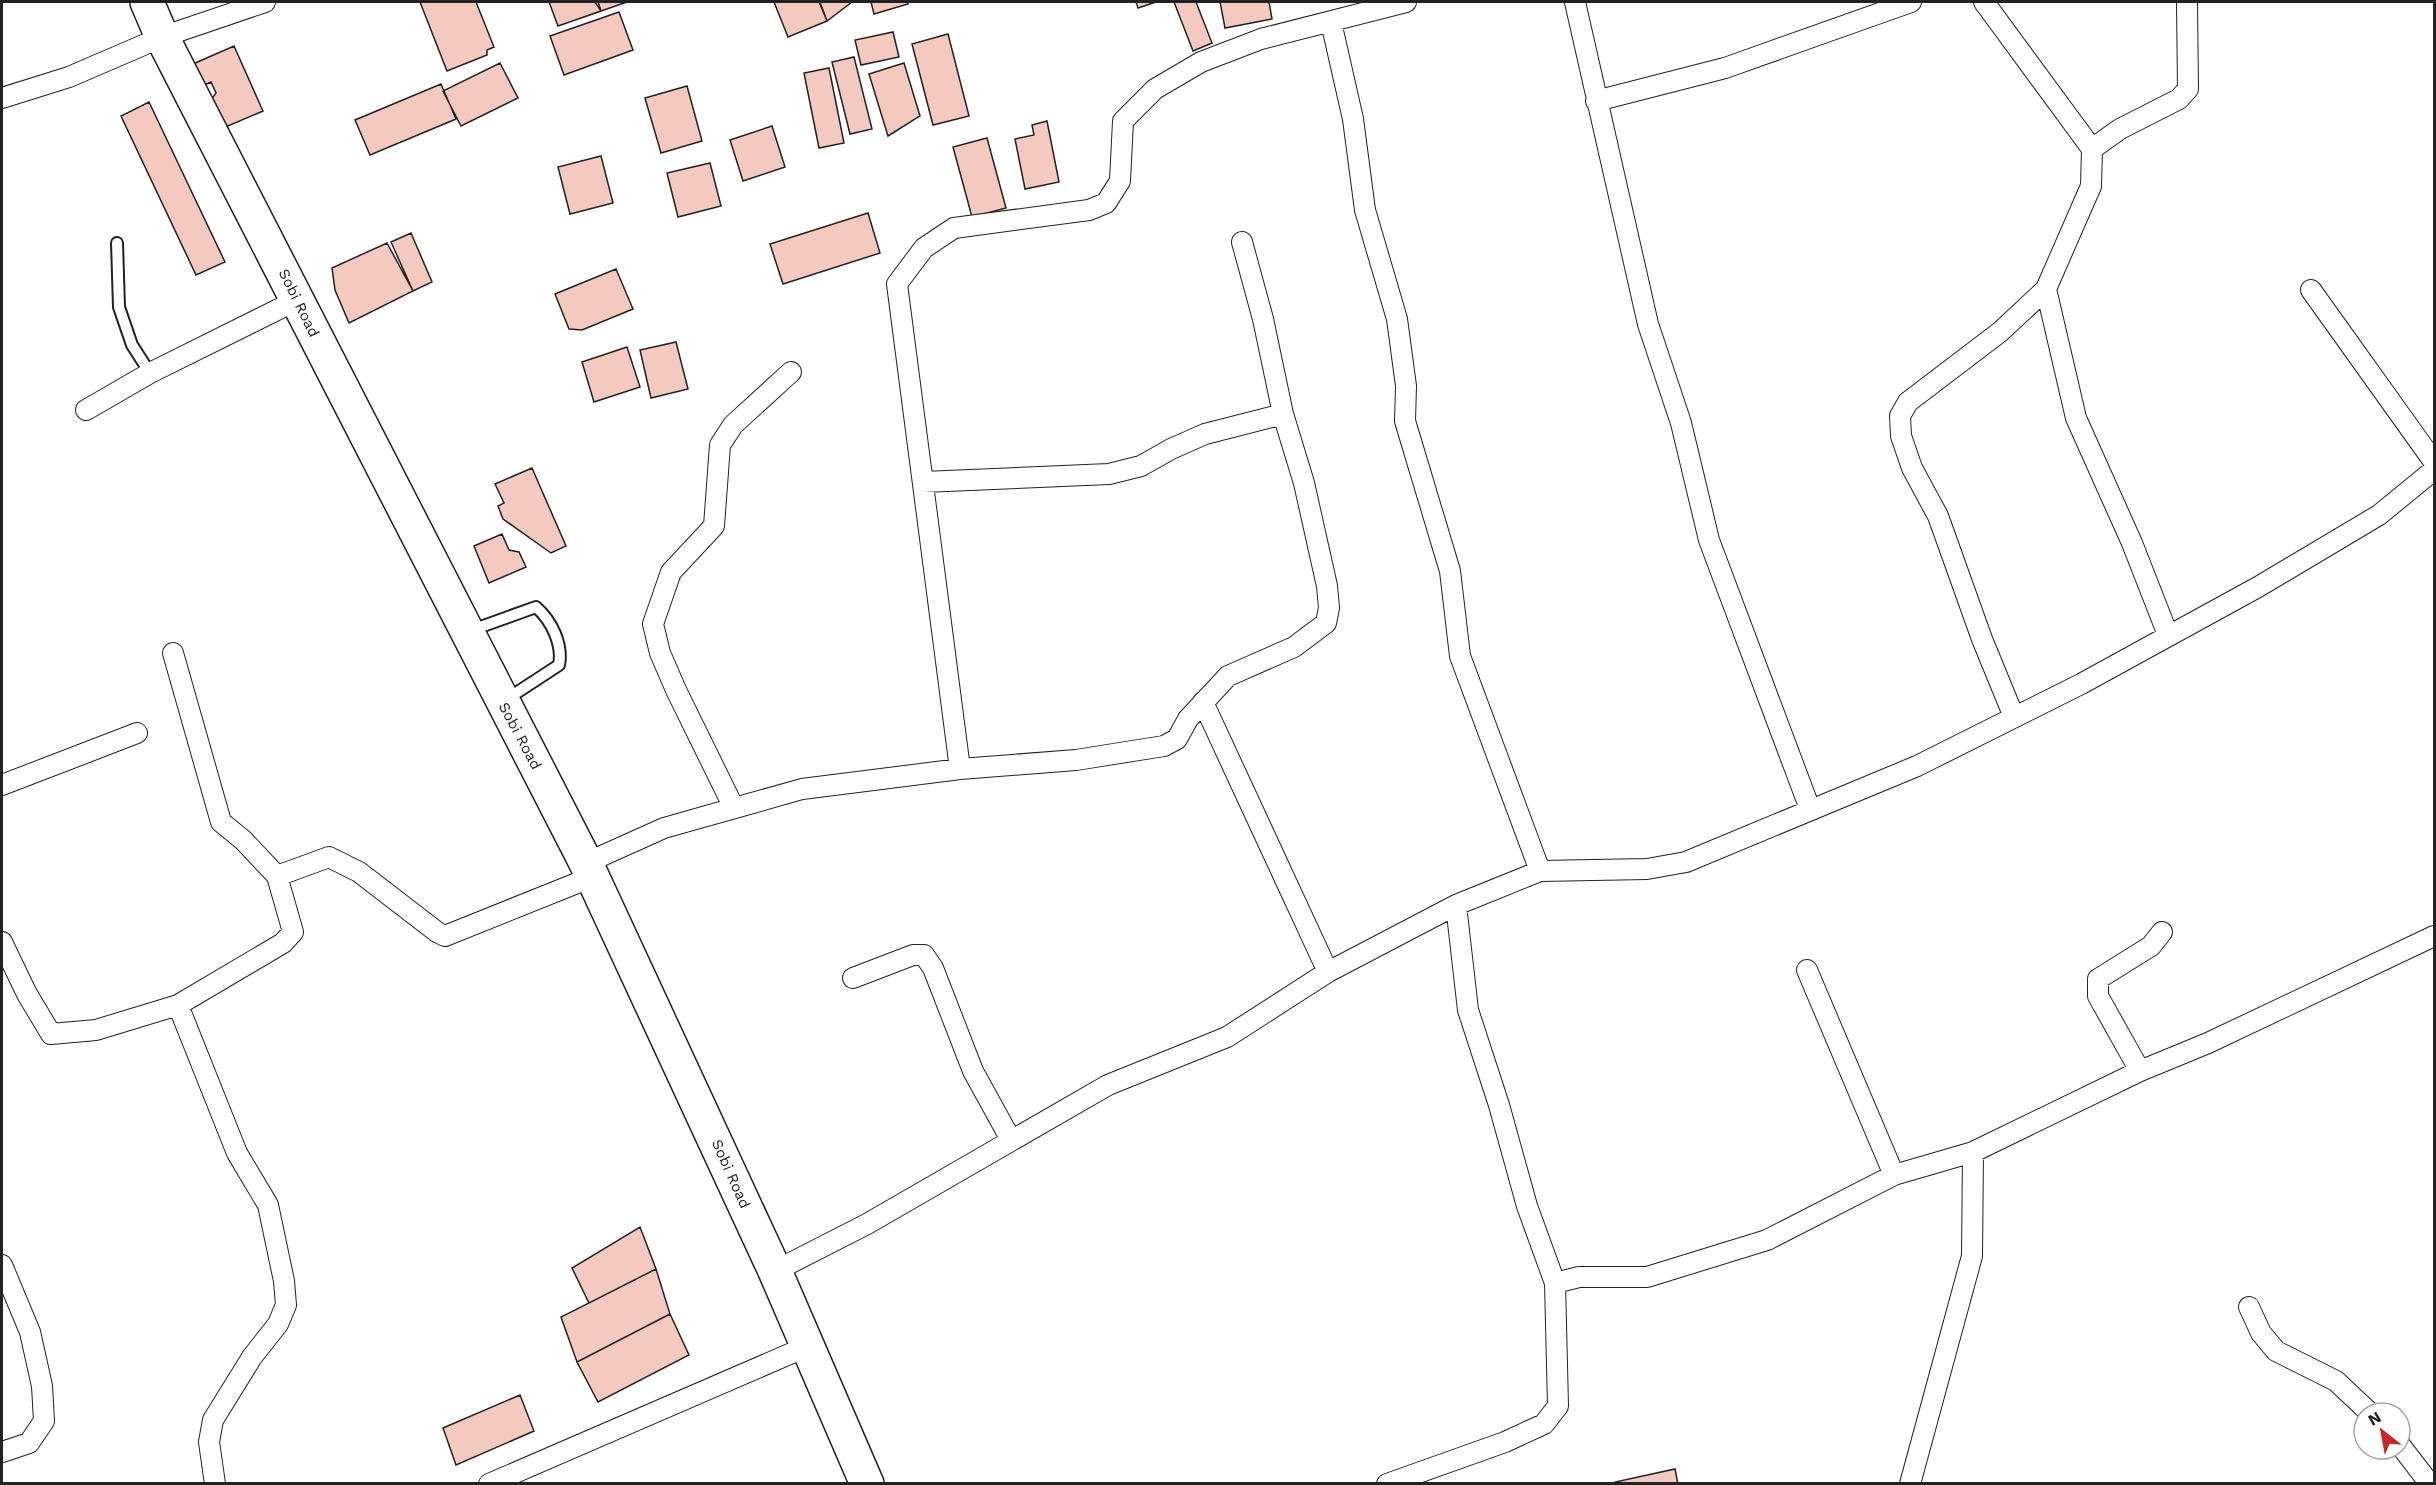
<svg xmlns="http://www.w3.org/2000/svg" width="2436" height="1485" font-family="'Work Sans',sans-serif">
<rect width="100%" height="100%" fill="#fff"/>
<path fill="#f3c9c0" stroke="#222" stroke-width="1.5" d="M420,2H476L494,47L487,50V55L447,71Z
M549,2H595L601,11L558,26Z
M598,2H627L601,11Z
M774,2H819L827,21L788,37Z
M820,2H852L827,21Z
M871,2H908V4L874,14Z
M1136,2H1156L1138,8Z
M1174,2H1196L1212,43L1193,51Z
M1220,2H1269L1272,19L1225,28Z
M619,12L633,50L564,75L550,36Z
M893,32L899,57L861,65L855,40Z
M948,34L969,116L933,125L912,44Z
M234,46L263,111L223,128L211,100L216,93L211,82L202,86L193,64Z
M854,57L872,129L850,134L832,62Z
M500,63L518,98L461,126L443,91Z
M904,63L920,116L888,136L869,74Z
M829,68L844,143L819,148L804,73Z
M441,84L456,119L370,155L355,120Z
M687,86L702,141L661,153L645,98Z
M149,102L225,262L196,275L121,116Z
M1047,121L1059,182L1025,189L1015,139L1034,135L1032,125Z
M772,126L785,167L743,181L730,140Z
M987,138L1006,208L972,217L953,147Z
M601,156L613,203L570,214L558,167Z
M710,163L721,206L678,217L667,173Z
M868,213L880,253L783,284L770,244Z
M411,233L432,282L413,291L391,242Z
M387,243L413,291L349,323L335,290L332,268Z
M616,269L633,309L582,330L569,329L555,294Z
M676,342L688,389L651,398L640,350Z
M627,347L640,387L594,402L582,362Z
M532,468L566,546L551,553L503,519L498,506L504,503L495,484Z
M502,534L509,550L519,552L526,567L489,583L474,546Z
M640,1227L656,1269L589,1303L572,1268Z
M656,1269L670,1314L577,1362L561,1317Z
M670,1314L689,1355L598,1402L577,1362Z
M520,1395L534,1431L456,1465L443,1428Z
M1675,1469L1678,1484H1615V1482Z"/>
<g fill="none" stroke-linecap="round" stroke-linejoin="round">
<g stroke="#222" stroke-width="14">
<path id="lane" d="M117,243L119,307L132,345L150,373
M472,630L536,607C552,621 563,645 559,665L507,699"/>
</g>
<g stroke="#222" stroke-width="22">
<path id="street" d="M1575,2L1648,324L1681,423L1709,540L1810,809
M1984,2L2092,149L2091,186L2046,289L2076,418L2132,543L2168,635
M1331,22L1353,119L1365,210L1397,319L1406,386L1405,421L1450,571L1460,656L1540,871
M2,98L69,77L162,37L265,2
M1596,101L1725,68L1911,2
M2092,149L2120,129L2179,99L2188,89L2187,2
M2311,290L2434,462
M86,410L150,373L297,300
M923,482L1109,474L1141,466L1171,449L1205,434L1283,414
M173,653L221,822L243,840L277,876L329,857L359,872L437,932L445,936L592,877
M1203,702L1328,972
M2014,717L1982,639L1938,516L1912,468L1901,436L1900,416L1908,402L2000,332L2046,289
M960,769L897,284L924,248L954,228L1089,210L1106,203L1120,181L1123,121L1155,89L1201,62L1261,39L1406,2
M2,785L137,733
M733,806L676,690L660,653L653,624L671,572L714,526L720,445L733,425L791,372
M586,863L664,828L802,789L960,769L1076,760L1164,746L1177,739L1188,719L1228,676L1294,647L1326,623L1329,608L1327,586L1304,483L1283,414L1263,319L1242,242
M2,942L27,994L51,1034L96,1030L178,1005L237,1153L268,1205L284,1281L286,1305L278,1324L252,1357L213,1420L209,1442L215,1484
M1807,970L1894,1175
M853,978L913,955H924L933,968L973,1071L1011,1140
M178,1005L283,943L293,932L277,876
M2140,1071L2098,996V979L2151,946L2162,932
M2,1265L30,1332L42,1386L44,1421L29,1443L2,1452
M775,1271L867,1224L1108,1085L1227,1037L1328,972L1456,905L1540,871L1647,869L1686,862L1917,766L2081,684L2258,587L2379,515L2434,470
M1555,1283L1579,1277H1647L1767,1240L1894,1175L1973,1152L2140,1071L2208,1043L2434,936
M2249,1307L2261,1333L2276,1351L2336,1381L2370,1413
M2400,1445L2430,1484
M489,1484L808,1346
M1387,1484L1505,1442L1544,1424L1558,1406L1555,1283L1527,1206L1499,1105L1468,1010L1456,905
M1910,1484L1972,1256L1973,1152"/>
</g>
<g stroke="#222" stroke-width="36">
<path id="highway" d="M147,2L162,37L586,863L775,1271L867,1484"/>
</g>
<use href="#lane" stroke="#fff" stroke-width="10"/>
<use href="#street" stroke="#fff" stroke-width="20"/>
<use href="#highway" stroke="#fff" stroke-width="33"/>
</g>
<g text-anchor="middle" stroke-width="4.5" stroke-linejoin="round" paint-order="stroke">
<g font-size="15" fill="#222" stroke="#fff">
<text transform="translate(299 303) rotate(64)" y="5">Sobi Road</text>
<text transform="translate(520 736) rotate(62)" y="5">Sobi Road</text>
<text transform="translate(731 1174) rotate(66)" y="5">Sobi Road</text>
</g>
</g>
<rect width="2436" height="1485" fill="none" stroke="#222222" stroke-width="6"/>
<g transform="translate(2382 1431) rotate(329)"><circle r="28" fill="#ffffff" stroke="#a7a7a7" stroke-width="1.5"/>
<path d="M0-4.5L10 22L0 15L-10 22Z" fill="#c62828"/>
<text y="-9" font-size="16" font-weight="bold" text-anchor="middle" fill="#222222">N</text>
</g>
</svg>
